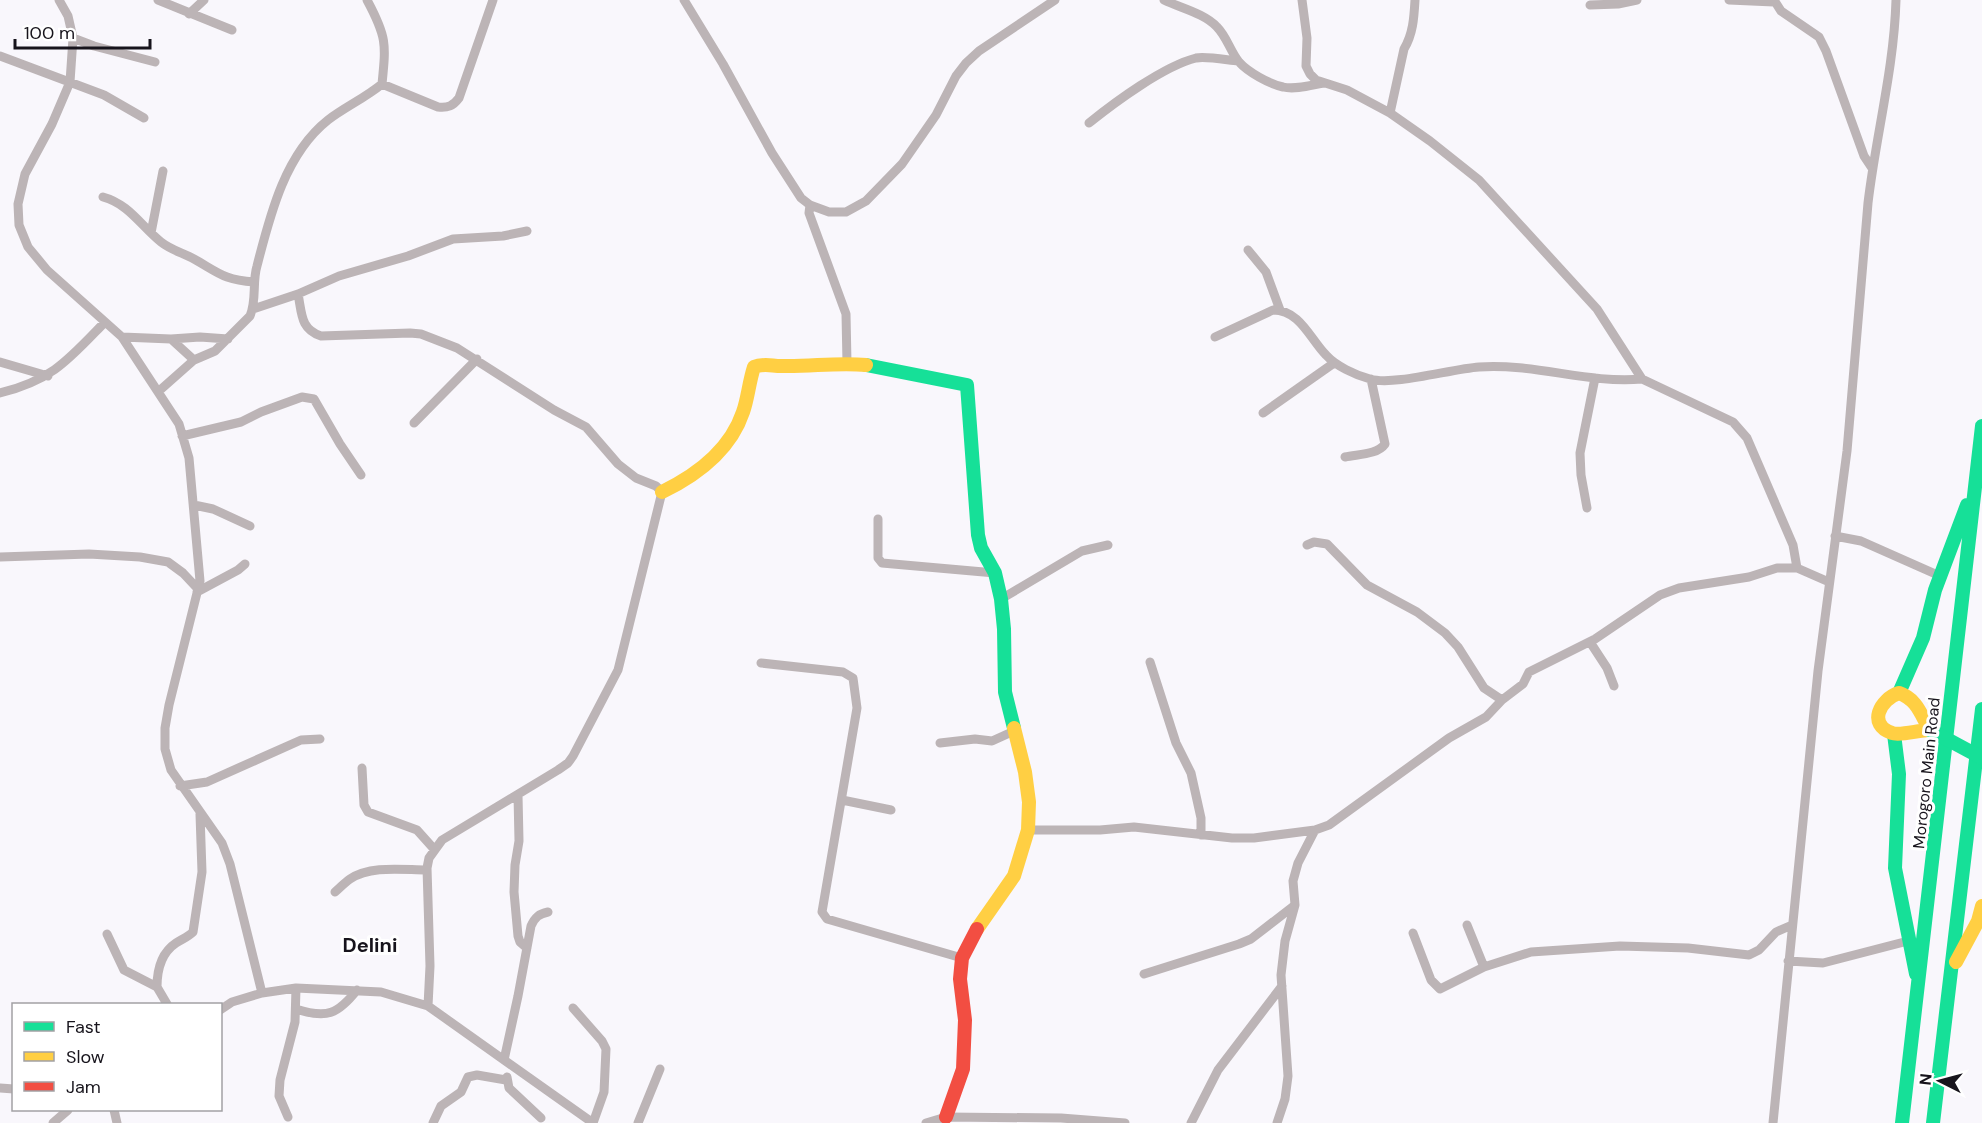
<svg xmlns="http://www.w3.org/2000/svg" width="1982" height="1123" font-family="'DM Sans',sans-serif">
<rect width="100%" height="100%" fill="#f9f7fc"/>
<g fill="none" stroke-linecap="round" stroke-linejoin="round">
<path stroke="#bcb4b6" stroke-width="9" d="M59,0L68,16L73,38L70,82L52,124L25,174L18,204L19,225L28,247L47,270L122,337L179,424L189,458L200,581L169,705L165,728V749L171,770L222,843L230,864L262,993
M158,0L232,30
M684,0L723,64L772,153L801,198L810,205L829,212H846L866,201L902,164L936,115L956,76L966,63L979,51L1055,0
M1164,0C1180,8 1204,13 1217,27C1227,37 1230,51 1239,62C1248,72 1269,84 1283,87C1295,90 1312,85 1324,83
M1302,0L1307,38L1306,66L1310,74L1316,80L1347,90L1390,113L1430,141L1479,180L1597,309L1642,379L1733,422L1747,438L1793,545L1797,568
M1729,0L1774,2
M1774,0L1781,11L1819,37L1826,51L1864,156L1872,168
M1590,5L1618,4L1637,0
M189,14L204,0
M73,38L94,46L155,62
M0,56L104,95L144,118
M382,84L438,107C448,108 453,106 459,98L493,0
M1390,113L1404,49C1413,34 1414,18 1415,0
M1089,123C1115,102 1164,66 1196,58C1206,56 1227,60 1238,61
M103,197C129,204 141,226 161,242C171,250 183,253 194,259C219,273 224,280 254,282
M810,205L809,213L846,314L847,363
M151,233L163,171
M1248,250L1266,272L1280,310
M298,294C302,313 300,329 321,336L410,333L421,334L457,348L554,410L586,427L618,464L636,478L656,486L662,492L618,670L573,756L568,763L558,770L442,840L429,858L427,868L430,966L428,1006
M253,309L298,294L339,276L408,256L453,239L503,236L527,231
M122,337L171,339L200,337L228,339
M1215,337L1273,310C1300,310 1310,339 1326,355C1336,366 1355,375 1370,379C1393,386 1451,369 1479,367C1534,363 1588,384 1642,379
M171,339L194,360
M0,362L48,376
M159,391L194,360L215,351L250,316C257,300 252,282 257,266C270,215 285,154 328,120C345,107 365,98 382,84C386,44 387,37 367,0
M0,393C53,380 69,359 105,322
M1263,413L1334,363
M414,423L477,359
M182,436L241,422L261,412L302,397L314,399L340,444L361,475
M1345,457C1358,454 1377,455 1385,444L1371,379
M194,505L213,509L250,526
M1587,508L1581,475L1580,453L1595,378
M878,519V558L882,563L995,573
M1835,536L1861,541L1940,576
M1307,545L1314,542L1327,544L1367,585L1417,612L1445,633L1458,647L1484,688L1502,700
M0,557L89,554L140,557L168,562L183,573L198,589
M197,592L238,570L245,564
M1001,599L1082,551L1108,545
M1590,642L1607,668L1614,686
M1150,662L1176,743L1191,773L1201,818V835
M761,663L843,672L853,678L857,708L822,912L827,919L962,958
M940,743L975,739L992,741L1014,731
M362,768L364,805L368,812L417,830L434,849
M180,786L207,782L301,740L320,739
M518,795L519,841L515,865L514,892L518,936L520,942L527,948
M842,800L891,810
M1028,830H1100L1134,827L1232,838H1254L1315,830L1329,825L1449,738L1486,717L1502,700L1523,684L1529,672L1595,639L1660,595L1679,588L1749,577L1777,568H1797L1829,582
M335,892C340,888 344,883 350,879C371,865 403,870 427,870
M1467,925L1484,967
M1413,933L1431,980L1440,989L1484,967L1531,952L1620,946L1688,948L1749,955L1759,950L1776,932L1792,925
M107,934L124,970L157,987L167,1004
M1788,961L1823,963L1908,941
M1144,974L1239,944L1251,939L1295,905
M157,987C157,969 161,953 176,943C182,939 188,937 193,932L202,872L200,814
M573,1008L602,1041L606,1049L604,1092L593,1123
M296,1009C327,1019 338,1014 357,990
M220,1010L232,1002L262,993L296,988L381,992L428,1006L593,1123
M504,1060L518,996L531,926C535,917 539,914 548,912
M507,1077L509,1088L541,1118
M0,1088L14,1089
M114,1110L117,1123
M288,1117L279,1096L280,1080L295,1022L296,988
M53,1123L68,1110
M433,1123L441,1106L461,1092L468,1077L477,1075L506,1080
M638,1123L660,1069
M926,1123L946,1117L1061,1118L1125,1123
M1191,1123L1218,1070L1282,986
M1277,1123L1285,1099L1288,1076L1281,975L1285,941L1295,905L1293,881L1298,863L1315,830
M1773,1123L1818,671L1847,451L1868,203C1876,135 1894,69 1896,0"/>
<path stroke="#16e098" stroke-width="14" d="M866,365L967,385L978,535L981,548L995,573L1001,599L1004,629L1005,692L1014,728
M1899,693L1923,638L1935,590L1967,505
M1894,734L1899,774L1895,868L1916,974
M1902,1123L1982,426
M1933,1123L1982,709"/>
<path stroke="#ffcf43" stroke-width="14" d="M662,492C697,475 730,451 743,412C748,398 749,382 754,367C763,363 772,366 781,366C810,367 837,362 866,365
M1899,693C1917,699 1921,715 1930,730C1919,730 1900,736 1892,733C1867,725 1880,699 1899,693Z
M977,929L1014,876L1028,830L1029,802L1025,772L1014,728
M1956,962L1978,921L1982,906"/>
<path stroke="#f24e42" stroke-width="14" d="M946,1117L963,1069L965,1020L960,979L962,958L977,929"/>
<path stroke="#16e098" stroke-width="14" d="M1930,730L1982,758"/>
</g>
<g text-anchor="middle" stroke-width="6" stroke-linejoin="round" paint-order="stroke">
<g font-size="16" fill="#17141c" stroke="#fff">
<text transform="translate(1926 773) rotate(-84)" y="6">Morogoro Main Road</text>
</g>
<g font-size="20" font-weight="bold" fill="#17141c" stroke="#fff">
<text x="370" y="952">Delini</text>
</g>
</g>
<rect x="12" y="1003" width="210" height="108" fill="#ffffff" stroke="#a2a1a4" stroke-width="1.5"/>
<rect x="24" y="1022" width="30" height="9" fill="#16e098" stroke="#a2a1a4" stroke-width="1.5"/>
<text x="66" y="1033" font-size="18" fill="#17141c">Fast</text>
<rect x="24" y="1052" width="30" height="9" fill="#ffcf43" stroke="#a2a1a4" stroke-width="1.5"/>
<text x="66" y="1063" font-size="18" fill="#17141c">Slow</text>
<rect x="24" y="1082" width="30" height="9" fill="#f24e42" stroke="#a2a1a4" stroke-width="1.5"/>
<text x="66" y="1093" font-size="18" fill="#17141c">Jam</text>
<g transform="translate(1940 1081) rotate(276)" stroke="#ffffff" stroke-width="4.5" paint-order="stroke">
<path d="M0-4.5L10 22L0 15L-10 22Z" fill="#17141c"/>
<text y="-9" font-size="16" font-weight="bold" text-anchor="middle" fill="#17141c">N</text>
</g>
<path d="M15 39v9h135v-9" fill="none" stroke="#17141c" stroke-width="3"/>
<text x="24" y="39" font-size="18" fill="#17141c" stroke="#ffffff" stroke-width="4.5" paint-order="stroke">100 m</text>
</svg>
